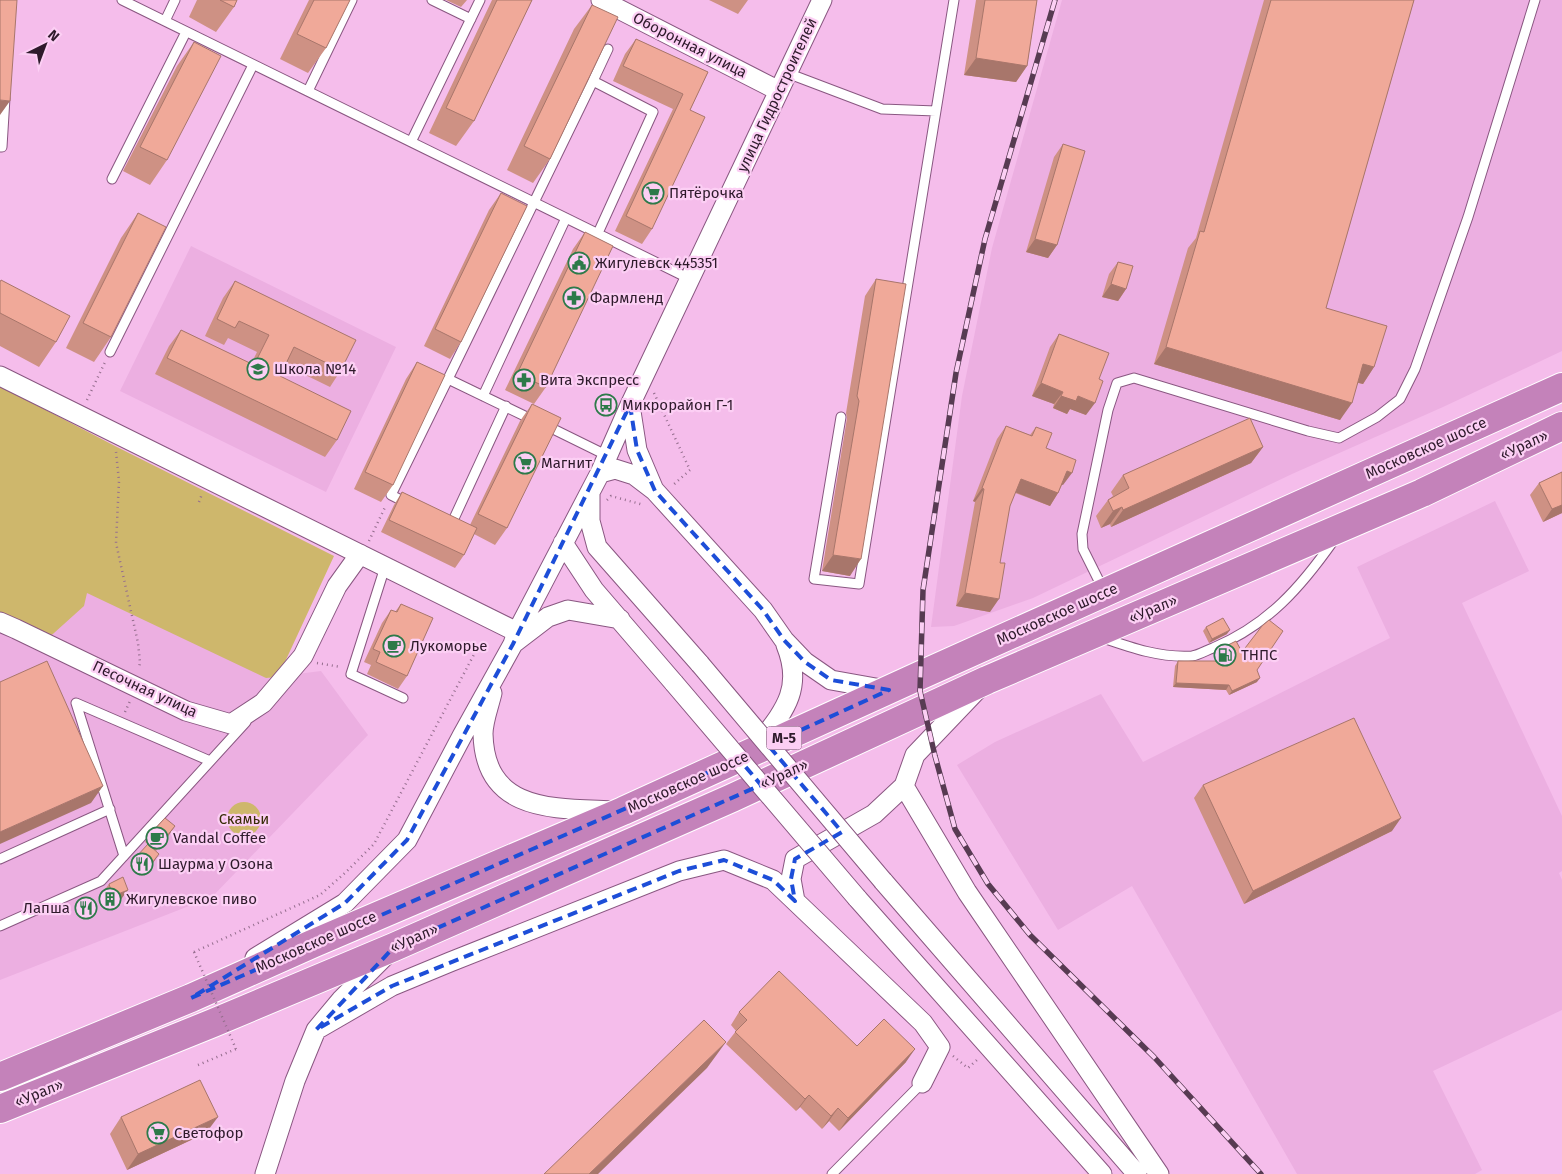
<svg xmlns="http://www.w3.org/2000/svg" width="1562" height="1174" font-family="'Fira Sans',sans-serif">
<rect width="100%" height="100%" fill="#f5bdeb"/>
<path fill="#ecafe1" d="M1062,0H1562V351L1443,407L1292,474L1033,598L954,626L931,627L962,396L992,248Z
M191,246L396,347L326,492L120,391Z
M0,386L266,678L321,671L368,735L212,897L0,980Z
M1495,501L1529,571L1462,603L1562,816V871L1559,873L1562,880V1010L1433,1071L1482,1170L1475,1174H1297L1132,886L1058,930L957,765L995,742L1101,694L1143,762L1390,638L1357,567Z"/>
<path fill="#ceb76c" d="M0,386L115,446L334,556L278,677L266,678L87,593L84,606L44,642L0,621Z
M227 819a17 17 0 1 1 34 0a17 17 0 1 1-34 0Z"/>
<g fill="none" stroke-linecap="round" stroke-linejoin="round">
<g stroke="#895781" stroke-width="11">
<path id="lane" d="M122,0L690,279
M432,0L471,19
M165,21L175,0
M787,73L882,109L936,111
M593,81L608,49
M308,91L352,0
M411,142L480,0
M0,147H2L5,98
M112,179L186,32
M110,352L253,65
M448,379L593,81L653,112L598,233
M483,396L566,218
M841,417L814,579L859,584L954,0
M545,425L608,456
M407,503L391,495L448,379L533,420
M448,523L451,525L506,406
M385,567L351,674L403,698
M1103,589L1083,549L1082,534L1108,410L1117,383L1134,378L1308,431L1339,438L1377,417L1400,399L1415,369L1468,217L1535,0
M1103,638C1132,648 1161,658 1192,656C1199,655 1207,650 1213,648C1268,625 1301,587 1334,540
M124,856L76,703L210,761
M0,859L110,809
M0,926L101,881L246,722
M832,1174L922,1083"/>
</g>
<g stroke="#895781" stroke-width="21">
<path id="street" d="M601,0L779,91
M0,376L517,632
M630,405L637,450L654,490
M600,473L615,469L634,475L655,491L763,610L784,640L805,662L831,680L887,690
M590,495V521L597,547L700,664
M563,543L594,590L674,683
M0,622L16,629L186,711L231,724L263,703L303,656L337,586L360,554
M514,643L548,617L568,610L620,619
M978,689L915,755L904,786L967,892L1159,1174
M492,693C489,706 483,721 483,734C485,814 556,808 615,811
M754,750C781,714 805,692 786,645
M883,881L1137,1174
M857,898L1102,1174
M795,901L791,879L795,859L874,814L904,786
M255,958L345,903L407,840L462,736L513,644L517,632L600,473L630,405L822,0
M316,1030L392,986L450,962L679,871L724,860L773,880L923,1023L940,1047L922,1083
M265,1174L295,1081L316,1030L341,1000L385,956"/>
</g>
<g stroke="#fff" stroke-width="30">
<path id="highway" d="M0,1077L191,998L312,944L623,811L921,675L1562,387
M0,1109L213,1023L394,947L732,798L987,680L1422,493L1562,426"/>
</g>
<path stroke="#956e8e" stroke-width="2.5" stroke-dasharray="1 4" stroke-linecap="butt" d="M654,393L690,470L672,486
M87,400L105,362
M116,452L119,481L116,543L138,643L140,662L139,669
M607,500L611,496L644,505
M199,502L202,494
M369,541L386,505
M317,663L341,667
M125,712L130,701
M194,952L320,895L346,872L374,844L480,643
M953,1056L968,1068L978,1059
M198,1065L236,1049"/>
<use href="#lane" stroke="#fff" stroke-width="9"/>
<use href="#street" stroke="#fff" stroke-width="19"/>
<use href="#highway" stroke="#c482ba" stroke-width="28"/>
<g stroke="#573b52" stroke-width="5.5">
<path id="rail" d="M1055,0L985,239L956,373L923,590L920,691L935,756L955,829L988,884L1030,935L1154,1057L1261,1174"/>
</g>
<use href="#rail" stroke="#fccff4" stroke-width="4" stroke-dasharray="11" stroke-linecap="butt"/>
<g stroke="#895781" stroke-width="21" stroke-linecap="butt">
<path id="street-bridge" d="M700,664L883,881
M674,683L857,898"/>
</g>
<path stroke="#956e8e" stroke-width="2.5" stroke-dasharray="1 4" stroke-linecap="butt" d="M194,952L236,1049"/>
<use href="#street-bridge" stroke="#fff" stroke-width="19"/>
</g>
<path fill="#ce9184" d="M197,0H237L234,7L216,32L189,17Z
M309,0H350L326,48L308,73L280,59Z
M446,0H467L461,7Z
M492,0H532L474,121L456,146L429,133Z
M709,0H748L738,14Z
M976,0H1037L1027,66L1016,82L964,75Z
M1264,0H1414L1326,308L1374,367L1363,384L1358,383L1340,420L1154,364L1188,248L1196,238Z
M592,5L550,159L533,183L507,170L574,29Z
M636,39L708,72L690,110L652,229L642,244L615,231L673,109L613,81L625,54Z
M194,42L167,160L150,185L123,171L177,66Z
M1063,144L1057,245L1048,258L1026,252L1054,157Z
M501,193L461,342L450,359L424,346L489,210Z
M138,213L111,337L94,362L66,348L121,238Z
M585,232L546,387L534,404L505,390L573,249Z
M1118,262L1126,289L1118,301L1102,297L1109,274Z
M876,279L850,576L822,571L847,418L846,413L865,296Z
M235,281L341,370L330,387L285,365L280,376L337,440L325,457L155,374L169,346L181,330L251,364L257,352L228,338L224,345L205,336L223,298Z
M0,282L56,342L39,367L0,346Z
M1059,334L1086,415L1070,409L1067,414L1053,408L1054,404L1032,396L1050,347Z
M417,362L393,485L381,502L354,489L406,379Z
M532,404L507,528L495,545L474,534L464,555L455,568L381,532L394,505L402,492L470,525L520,421Z
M1006,426L1030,435L1036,427L1063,485H1062L1058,493L1050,506L1015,493L1010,506L990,612L956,606L975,502L973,501L997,439Z
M1263,447L1251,463L1111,527L1110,524L1101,528L1096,516L1108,500L1113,496L1111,492L1123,475Z
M1562,472V513L1543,522L1530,495L1539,483Z
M401,604L407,676L398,689L367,674L371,665L364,662L382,623L391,610L395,612Z
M1206,627L1227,634L1209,643L1203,631Z
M1218,650L1242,652L1257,670V682L1229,695L1226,690L1173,687L1175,666L1178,661H1218L1215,654Z
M1203,785L1392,831L1244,904L1194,798Z
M175,826L156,851L145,842L151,833Z
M136,857L153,863L142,876L130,866Z
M109,884L119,902L105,908L100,896Z
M739,1012L857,1046L906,1062L839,1131L829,1121L822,1129L800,1107L796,1111L726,1044L736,1031L731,1025Z
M121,1117L206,1133L127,1170L110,1134Z"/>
<path fill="#a8766b" d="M976,58L1027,66L1016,82L964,75Z
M0,100L10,101L0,115Z
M1035,239L1057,245L1048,258L1026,252Z
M1111,284L1126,289L1118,301L1102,297Z
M1166,347L1352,403L1340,420L1154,364Z
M1363,364L1374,367L1363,384L1352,381Z
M1041,383L1063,392L1054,404L1032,396Z
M1061,396H1078L1095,403L1086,415L1070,409L1067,414L1053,408Z
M1263,447L1251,463L1111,527L1123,510Z
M1067,471L1072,473L1063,485L1058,483Z
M1021,479L1058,493L1050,506L1012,491Z
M982,488L984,489L975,502L973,501Z
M1562,502V513L1543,522L1552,509Z
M1122,507L1110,524L1101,528L1113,511Z
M833,555L861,559L850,576L822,571Z
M965,593L999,599L990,612L956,606Z
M1230,630L1227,634L1209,643L1212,639Z
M1260,678L1257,682L1229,695L1232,691Z
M1176,683L1229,685L1226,690L1173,687Z
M103,786L91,803L0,844V832Z
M1401,818L1392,831L1244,904L1253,891Z
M175,826L169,835L156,851L162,842Z
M159,854L153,863L142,876L148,868Z
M128,890L119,902L105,908L113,896Z
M726,1042L707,1068L598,1174H589Z
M915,1049L906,1062L839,1131L848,1118Z
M809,1095L800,1107L796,1111L805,1099Z
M838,1108L829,1121L822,1129L831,1116Z
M218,1117L206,1133L127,1170L138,1154Z"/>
<path fill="#f0a999" stroke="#a8766b" d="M0,0H17L10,101L0,100Z
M220,0H237L234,7Z
M314,0H350L326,48L297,34Z
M497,0H532L474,121L446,108Z
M985,0H1037L1027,66L976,58Z
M1271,0H1414L1326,308L1387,326L1374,367L1363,364L1352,403L1166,347L1200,231L1204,232Z
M592,5L618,17L550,159L524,146Z
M636,39L708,72L690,110L705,117L652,229L626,216L683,94L623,66Z
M194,42L221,56L167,160L140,147Z
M1063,144L1085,151L1057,245L1035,239Z
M501,193L527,206L461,342L435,329Z
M138,213L166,227L111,337L83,323Z
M585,232L613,246L546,387L517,374Z
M1118,262L1133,266L1126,289L1111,284Z
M876,279L906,284L861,559L833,555L859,401L857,396Z
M1,280L70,316L56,342L0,313V282Z
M235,281L356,340L341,370L294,347L280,376L351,411L337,440L167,358L181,330L254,365L269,335L239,321L235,328L217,319Z
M1059,334L1109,353L1099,379L1103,381L1095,403L1078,396L1076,401L1061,396L1063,392L1041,383Z
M417,362L445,375L393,485L365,472Z
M532,404L561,418L507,528L478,514Z
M1250,418L1263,447L1123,510L1122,507L1113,511L1108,500L1129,488L1123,475Z
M1006,426L1032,436L1036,427L1052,433L1046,448L1076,460L1072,473L1067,471L1058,493L1021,479L1010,506L1000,563H1005L999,599L965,593L984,489L982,488Z
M1562,472V505L1552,509L1539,483Z
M402,492L477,528L464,555L389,520Z
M401,604L433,618L407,676L376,662L380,652L373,649L391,610L397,612Z
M1223,618L1230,630L1212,639L1206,627Z
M1269,620L1283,631L1257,670L1260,678L1232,691L1229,685L1176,683L1178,661H1223L1218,650L1236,641L1242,652L1262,626Z
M47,661L103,786L0,832V682Z
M1354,718L1401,818L1253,891L1203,785Z
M165,818L175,826L162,842L151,833Z
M148,844L159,854L148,868L136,857Z
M123,877L128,890L113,896L109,884Z
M779,971L857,1046L884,1019L915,1049L848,1118L838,1108L831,1116L809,1095L805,1099L735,1032L747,1020L739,1012Z
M704,1020L726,1042L589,1174H544Z
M200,1080L218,1117L138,1154L121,1117Z"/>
<path fill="none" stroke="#1d4ed8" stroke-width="4" stroke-dasharray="10 6" stroke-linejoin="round" d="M630,405L637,450L655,491L763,610L784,640L805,662L831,680L889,690L768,745L842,832L795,859L791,879L795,901L773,880L724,860L679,871L392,986L316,1030L394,947L761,785L739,759L191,998L345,903L407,840L513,644Z"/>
<defs>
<g id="supermarket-ring" transform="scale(1.125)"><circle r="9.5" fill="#fccff4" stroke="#2d7a49" stroke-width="1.5"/><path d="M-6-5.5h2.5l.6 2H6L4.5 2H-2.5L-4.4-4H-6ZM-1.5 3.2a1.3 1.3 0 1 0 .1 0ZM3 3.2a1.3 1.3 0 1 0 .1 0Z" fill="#2d7a49"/></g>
<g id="civic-ring" transform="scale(1.125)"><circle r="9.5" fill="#fccff4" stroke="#2d7a49" stroke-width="1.5"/><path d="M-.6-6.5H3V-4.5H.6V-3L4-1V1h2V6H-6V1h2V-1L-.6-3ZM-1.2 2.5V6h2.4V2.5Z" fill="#2d7a49"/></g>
<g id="pharmacy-ring" transform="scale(1.125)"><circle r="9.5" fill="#fccff4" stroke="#2d7a49" stroke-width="1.5"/><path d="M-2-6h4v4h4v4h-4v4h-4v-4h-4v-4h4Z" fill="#2d7a49"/></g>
<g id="school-ring" transform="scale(1.125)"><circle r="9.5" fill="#fccff4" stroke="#2d7a49" stroke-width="1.5"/><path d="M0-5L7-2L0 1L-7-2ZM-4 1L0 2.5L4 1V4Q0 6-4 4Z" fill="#2d7a49"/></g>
<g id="bus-ring" transform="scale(1.125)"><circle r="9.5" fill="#fccff4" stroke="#2d7a49" stroke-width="1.5"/><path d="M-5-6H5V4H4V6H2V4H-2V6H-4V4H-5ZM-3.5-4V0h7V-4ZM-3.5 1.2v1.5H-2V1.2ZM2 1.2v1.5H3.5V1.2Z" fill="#2d7a49"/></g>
<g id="cafe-ring" transform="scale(1.125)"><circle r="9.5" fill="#fccff4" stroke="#2d7a49" stroke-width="1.5"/><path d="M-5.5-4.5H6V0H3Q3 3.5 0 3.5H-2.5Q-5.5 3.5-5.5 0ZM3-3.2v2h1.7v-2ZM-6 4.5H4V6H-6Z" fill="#2d7a49"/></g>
<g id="fuel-ring" transform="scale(1.125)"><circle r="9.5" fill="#fccff4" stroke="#2d7a49" stroke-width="1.5"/><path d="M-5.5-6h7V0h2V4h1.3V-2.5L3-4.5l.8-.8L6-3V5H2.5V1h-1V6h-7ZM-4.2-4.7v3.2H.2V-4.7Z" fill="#2d7a49"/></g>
<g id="restaurant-ring" transform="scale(1.125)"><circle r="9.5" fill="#fccff4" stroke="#2d7a49" stroke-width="1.5"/><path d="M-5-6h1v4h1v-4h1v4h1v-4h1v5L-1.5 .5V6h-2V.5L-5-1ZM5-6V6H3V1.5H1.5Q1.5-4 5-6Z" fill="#2d7a49"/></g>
<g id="building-ring" transform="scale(1.125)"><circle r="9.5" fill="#fccff4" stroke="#2d7a49" stroke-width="1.5"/><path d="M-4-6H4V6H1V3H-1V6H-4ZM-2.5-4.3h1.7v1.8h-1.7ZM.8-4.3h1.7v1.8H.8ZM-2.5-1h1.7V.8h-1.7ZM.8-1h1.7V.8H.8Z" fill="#2d7a49"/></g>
</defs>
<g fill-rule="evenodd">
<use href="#supermarket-ring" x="653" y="193"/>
<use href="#civic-ring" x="579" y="263"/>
<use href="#pharmacy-ring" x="574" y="298"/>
<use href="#school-ring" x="258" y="369"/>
<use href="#pharmacy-ring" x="524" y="380"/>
<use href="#bus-ring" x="606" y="405"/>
<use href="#supermarket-ring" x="525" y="463"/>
<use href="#cafe-ring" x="394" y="646"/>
<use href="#fuel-ring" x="1225" y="655"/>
<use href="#cafe-ring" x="157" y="838"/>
<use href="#restaurant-ring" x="142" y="864"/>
<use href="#building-ring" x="110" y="899"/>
<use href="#restaurant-ring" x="86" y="908"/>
<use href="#supermarket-ring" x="158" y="1133"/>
</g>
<g text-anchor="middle" stroke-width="4.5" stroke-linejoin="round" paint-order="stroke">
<rect fill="#fccff4" stroke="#6c5067" stroke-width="1" x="766.5" y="726.5" width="35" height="23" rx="4"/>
<g font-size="14" font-weight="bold" fill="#2e1a2b">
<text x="784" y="743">М-5</text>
</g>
<g font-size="15" fill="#2e1a2b" stroke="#fccff4">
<text transform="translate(690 45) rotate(27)" y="5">Оборонная улица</text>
<text transform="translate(777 95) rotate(-65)" y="5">улица Гидростроителей</text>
<text transform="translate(1524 445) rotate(-25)" y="5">«Урал»</text>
<text transform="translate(1426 448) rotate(-24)" y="5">Московское шоссе</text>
<text transform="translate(1153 609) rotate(-23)" y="5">«Урал»</text>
<text transform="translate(1057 614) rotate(-24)" y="5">Московское шоссе</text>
<text transform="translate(145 689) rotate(25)" y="5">Песочная улица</text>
<text transform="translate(784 774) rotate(-25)" y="5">«Урал»</text>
<text transform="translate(688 782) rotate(-24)" y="5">Московское шоссе</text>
<text transform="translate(414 938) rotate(-24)" y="5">«Урал»</text>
<text transform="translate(316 942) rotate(-24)" y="5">Московское шоссе</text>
<text transform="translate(39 1093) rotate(-22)" y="5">«Урал»</text>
</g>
<g font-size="15" fill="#2e1a2b" stroke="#fccff4" text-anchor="start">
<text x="669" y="198">Пятёрочка</text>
<text x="595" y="268">Жигулевск 445351</text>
<text x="590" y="303">Фармленд</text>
<text x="274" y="374">Школа №14</text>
<text x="540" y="385">Вита Экспресс</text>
<text x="622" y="410">Микрорайон Г-1</text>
<text x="541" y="468">Магнит</text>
<text x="410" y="651">Лукоморье</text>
<text x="1241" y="660">ТНПС</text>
<text x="173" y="843">Vandal Coffee</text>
<text x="158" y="869">Шаурма у Озона</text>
<text x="126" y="904">Жигулевское пиво</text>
<text x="70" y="913" text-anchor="end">Лапша</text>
<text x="174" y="1138">Светофор</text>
</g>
<g font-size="15" fill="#372c05" stroke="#fccff4">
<text x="244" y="824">Скамьи</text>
</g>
</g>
<g transform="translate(45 45) rotate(42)" stroke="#fccff4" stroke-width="4" paint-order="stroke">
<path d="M0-4L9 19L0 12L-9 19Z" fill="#2e1a2b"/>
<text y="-8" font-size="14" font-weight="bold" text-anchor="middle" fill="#2e1a2b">N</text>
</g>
</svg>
